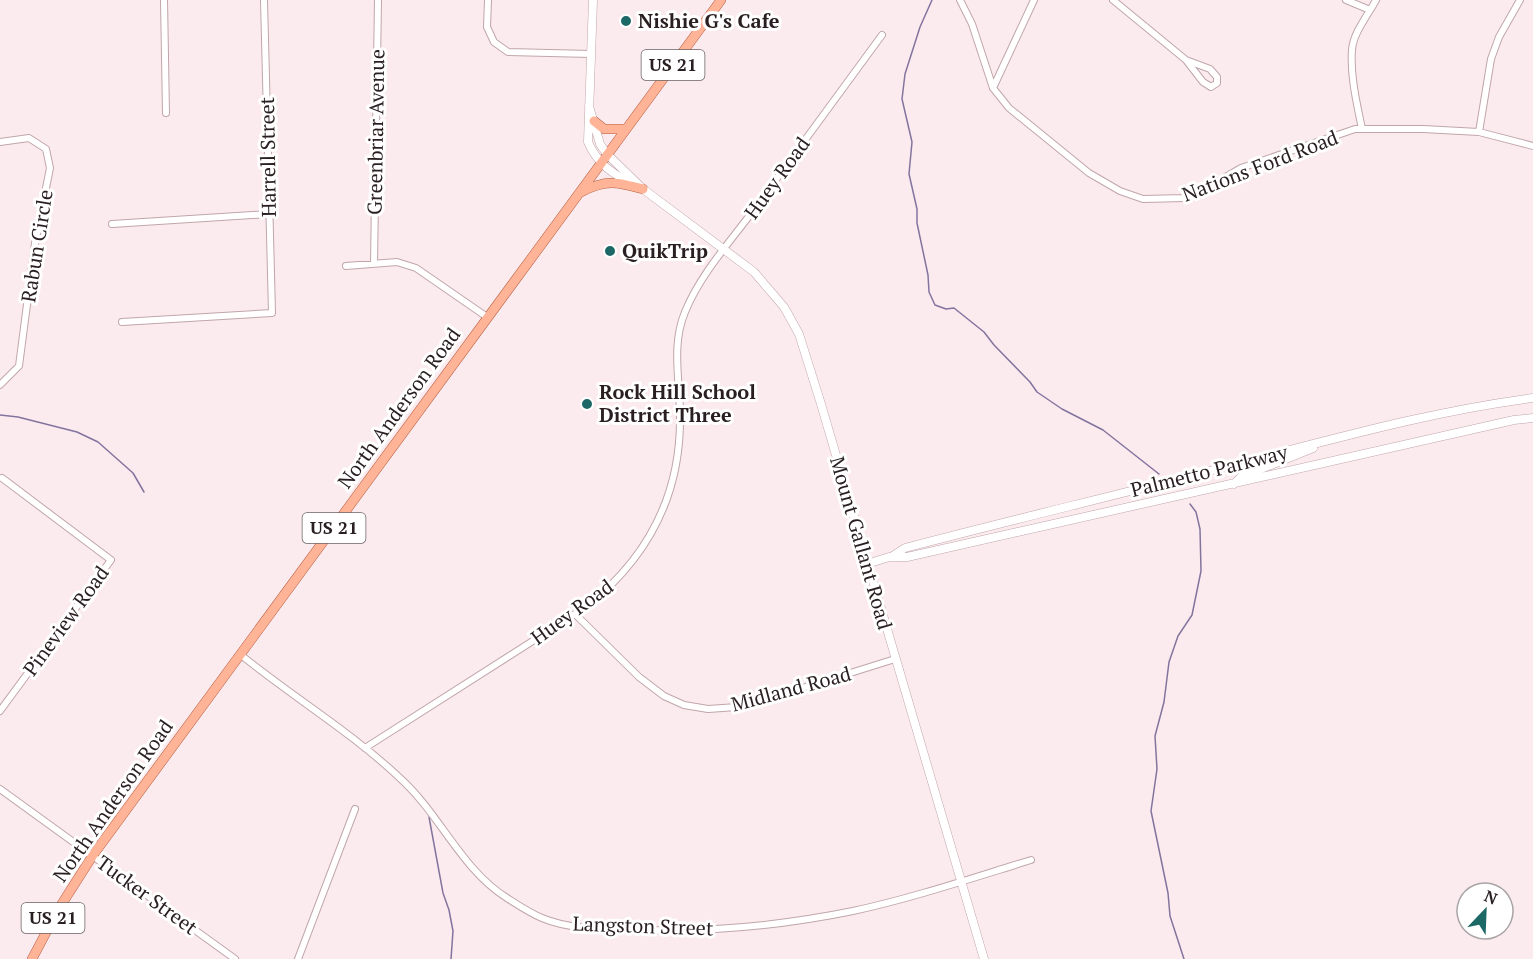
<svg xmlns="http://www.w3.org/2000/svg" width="1533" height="959" font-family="'PT Serif',serif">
<rect width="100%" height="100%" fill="#fcebee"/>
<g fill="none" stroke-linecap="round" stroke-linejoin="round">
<path stroke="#83749e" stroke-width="1.5" d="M932,0L920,27L905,74L902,99L912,142L909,174L917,209V223L928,275L929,292L935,305L946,309L954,308L984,332L994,345L1030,382L1037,392L1062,409L1103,430L1159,474
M0,415L18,417L77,432L98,442L133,473L144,492
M429,817L443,893L449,910L453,931L451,959
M1184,959L1170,916L1168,893L1151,811L1157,769L1155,736L1164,702L1169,662L1178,636L1192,615L1201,571L1200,529L1196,512L1190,504"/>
<g stroke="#c0a6ab" stroke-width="8">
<path id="minor" d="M164,0L166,113
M488,0L487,27L494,42L508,52L591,54
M960,0L972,24L993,88L1009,108L1089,173L1120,191L1143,199L1184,198L1198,193L1241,168L1355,129H1423L1479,132L1533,146
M1113,0L1186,60L1203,82L1211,87L1217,83V77L1210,69L1186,60
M1346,0L1370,10
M993,88L1034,0
M1362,129C1357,104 1350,76 1352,50C1353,33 1368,15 1376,0
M1479,132L1491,59L1499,37L1520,0
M0,142L29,138L46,149L50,168L35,243L19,366L0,385
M112,224L269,214
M374,263L378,0
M346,266L397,262L416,268L487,317
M122,322L272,313L264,0
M575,614L639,677L664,696L684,705L708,709L737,707L777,696L895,659
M241,655C294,698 353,733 402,780C440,815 462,870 507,898C518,905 530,913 542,918C573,931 612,929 645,930C715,932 784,925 853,911C913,898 972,878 1031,860
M0,711L111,560L2,478
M365,748L586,607C648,558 681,496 680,416C680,381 671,345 685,312C700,275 729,243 753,211C796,152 839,94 882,35
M0,789L235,959
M298,959L355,809"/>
</g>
<g stroke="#c0a6ab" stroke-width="9">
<path id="tertiary" d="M593,0L588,142C597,163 612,174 633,184
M589,106L600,144L607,154L643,189L754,272L784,307L799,334L821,404L984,959
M1234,484L1241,477L1313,448
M891,557L905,548C1015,519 1126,493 1236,464C1334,439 1432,411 1533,398
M867,564L889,557H907L1514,420L1533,418"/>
</g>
<g stroke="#b45f42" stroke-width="10">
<path id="primary" d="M594,121L604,129H626
M581,192C606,179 617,182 643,189
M32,959L58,910L93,855L721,0"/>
</g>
<use href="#minor" stroke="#fff" stroke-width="6"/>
<use href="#tertiary" stroke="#fff" stroke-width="8"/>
<use href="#primary" stroke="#ffb498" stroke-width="9"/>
</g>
<g fill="#1b6867" stroke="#fff" stroke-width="2">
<circle cx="626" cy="21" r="6"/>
<circle cx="610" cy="251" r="6"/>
<circle cx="587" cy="404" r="6"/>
</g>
<g text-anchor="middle" stroke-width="6" stroke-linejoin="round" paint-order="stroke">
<g fill="#fff" stroke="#696264" stroke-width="1.5">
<rect x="641.5" y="50" width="63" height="30" rx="4.5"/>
<rect x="302.5" y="513" width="63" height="30" rx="4.5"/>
<rect x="21.5" y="903" width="63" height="30" rx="4.5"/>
</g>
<g font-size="18" font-weight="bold" fill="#291f21">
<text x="673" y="71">US 21</text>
<text x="334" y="534">US 21</text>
<text x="53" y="924">US 21</text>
</g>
<g font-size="20" font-weight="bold" fill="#291f21" stroke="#fff" text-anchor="start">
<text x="638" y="28">Nishie G's Cafe</text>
<text x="622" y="258">QuikTrip</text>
<text x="599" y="399">Rock Hill School<tspan x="599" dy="23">District Three</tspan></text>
</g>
<g font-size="20" fill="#291f21" stroke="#fff">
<text transform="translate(376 132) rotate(-89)" y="7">Greenbriar Avenue</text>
<text transform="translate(268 157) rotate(-91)" y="7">Harrell Street</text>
<text transform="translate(1260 166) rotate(-21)" y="7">Nations Ford Road</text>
<text transform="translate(777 178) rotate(-54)" y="7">Huey Road</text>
<text transform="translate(37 246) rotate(-81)" y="7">Rabun Circle</text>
<text transform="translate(399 408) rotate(-54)" y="7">North Anderson Road</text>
<text transform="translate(1209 471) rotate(-14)" y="7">Palmetto Parkway</text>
<text transform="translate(861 543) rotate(74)" y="7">Mount Gallant Road</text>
<text transform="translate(572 612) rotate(-36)" y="7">Huey Road</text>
<text transform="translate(66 621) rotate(-54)" y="7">Pineview Road</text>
<text transform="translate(791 689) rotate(-15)" y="7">Midland Road</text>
<text transform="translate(113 801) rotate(-55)" y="7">North Anderson Road</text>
<text transform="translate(147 895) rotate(36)" y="7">Tucker Street</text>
<text transform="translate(643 926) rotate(2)" y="7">Langston Street</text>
</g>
</g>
<g transform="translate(1485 911) rotate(23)"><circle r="28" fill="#ffffff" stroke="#a9a5a6" stroke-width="1.5"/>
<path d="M0-4.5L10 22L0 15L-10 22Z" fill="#1b6867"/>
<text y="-9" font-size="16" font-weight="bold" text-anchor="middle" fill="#291f21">N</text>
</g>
</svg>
